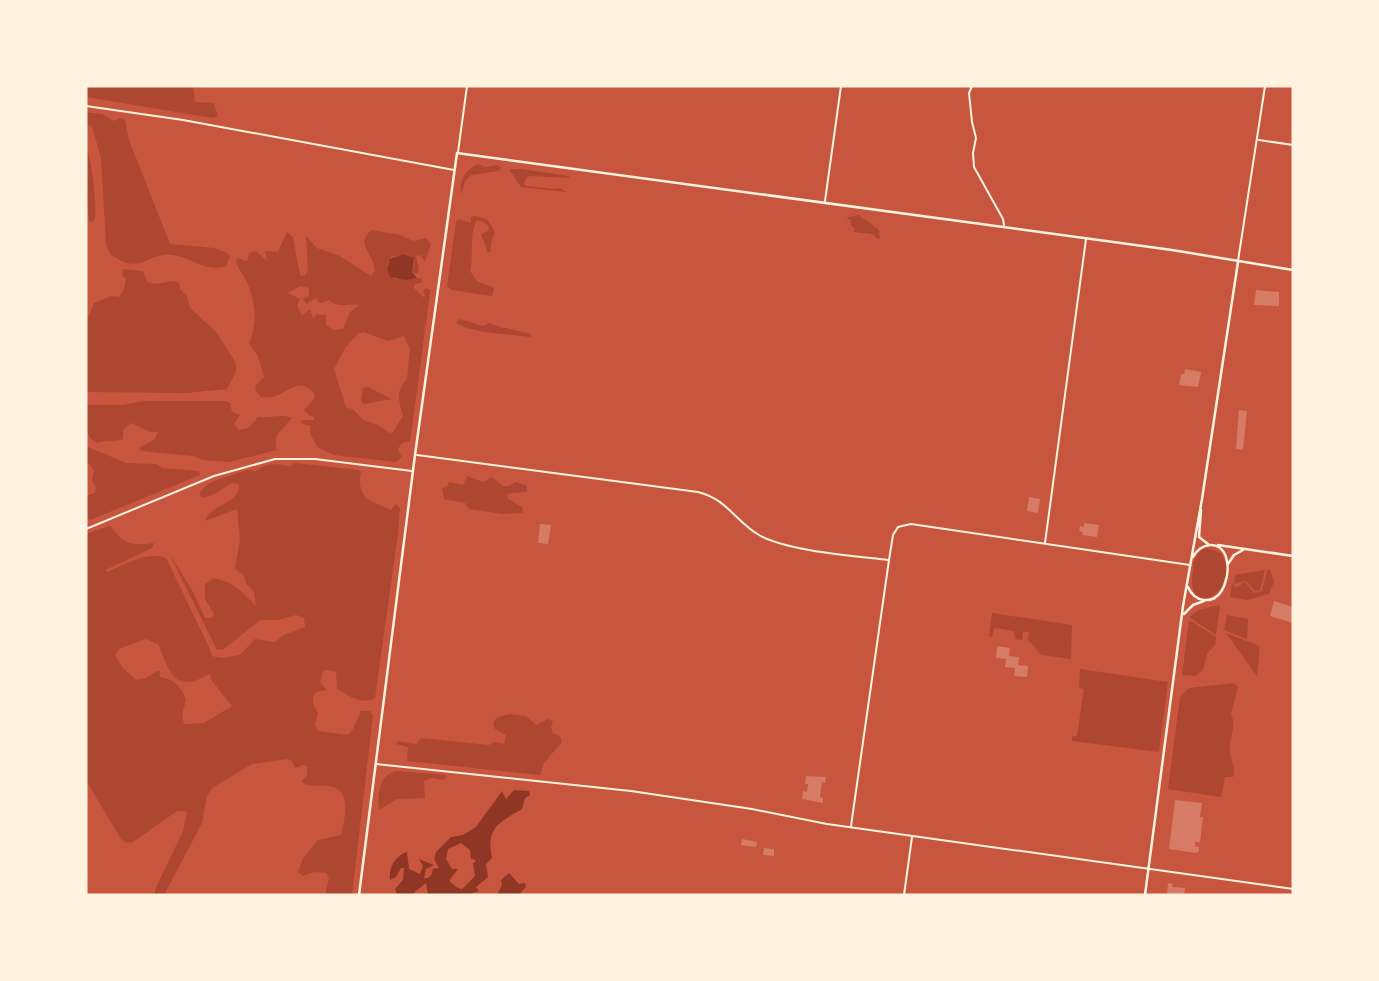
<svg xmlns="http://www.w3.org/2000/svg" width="1379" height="981" font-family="Manrope,sans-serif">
<rect width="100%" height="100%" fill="#c8553d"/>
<path fill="#ae4732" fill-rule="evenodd" d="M86,86H193L195,102L214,103L218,116L212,118L86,97Z
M86,112L102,114L114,121L120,118L125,120L129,140L170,244L214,248L227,253L230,257L226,266C205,273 192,257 172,255C145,252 142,277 110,254L106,244L101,158L92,126L86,124Z
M86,147C92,160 97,205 95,219L91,222L89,220L86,191Z
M478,164L485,167L497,165L501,168L499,171L471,175L465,181L461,195C459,180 465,170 478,164Z
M509,169H522L569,176V178L528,176L524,182L525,186L553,189L560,188L567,192L521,187Z
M859,215L879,230L880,238L877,239L873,234L853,232L855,229L851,225V220L846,218Z
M474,216L487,219L495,232L491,243V251L488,253L481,234L488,231L489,227L484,222L477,220C469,232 474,255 470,271L477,281L494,288L492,296L452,290L447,286L456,222L459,219L471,223V217Z
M372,230L400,235L413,241L426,238L431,244L425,262L420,255L416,256L419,270L417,274L412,272L415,260L403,254L391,257L387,266L394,279L421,278L423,282L414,285V288L423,297L425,296L423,292L425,288L430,290V293L411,435L410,441L402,443L398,449L402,457L396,462L334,455L317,447L310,433L311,426L300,423L302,420H314V417L310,416L304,410L315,398L314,393C295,372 285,402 261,397L255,390L256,385L264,377L258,356L249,344C257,323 256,308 249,287C246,278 239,271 236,262L237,258L247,261L249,253L256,251L267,261L265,251L278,252L287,232L293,237L300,275L304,276L308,270L306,236L317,248L340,256L371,276L375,271C374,254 354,243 372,230ZM300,286L309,288V296L303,299L306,304L316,298L320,303L329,300C339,309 349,303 359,305L350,312L343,329L334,330L326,325V315L317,314L313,319L310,309L302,316L297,306L300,299L288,293ZM363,332L388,341L404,336L410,349L407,379C395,390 399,402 403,416L393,432L389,433L378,425L363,420L354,410L346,407L334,369L345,348L358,334Z
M123,269L143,271L147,282C159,288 169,277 179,283L180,289L187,296L190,308L216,332L236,363V372L227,389L186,393L86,392V313L89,316L94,303L112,296L119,297L124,289L126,279L122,275Z
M460,319L483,326L489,323C504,329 514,329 530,334L531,337L485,332L466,328L456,323Z
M368,387L392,399L364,404L361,402L363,388Z
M144,401H226L230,403L232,412L240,415L234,424L239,430L248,428L258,417C269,419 282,413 292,418C284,430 272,432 277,450L229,462L203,460L193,456L141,451L139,448L154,440L158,432H150L131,423L123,430V439C115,442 106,440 98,443C82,436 86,421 86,405H123Z
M86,446L126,463L156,464L163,468L199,471L200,475L90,520L86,517V496L95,493L96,487L92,481L94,470L86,461Z
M295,463L358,470L361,472C356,499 370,500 391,510L396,504L400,508L398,534L375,698C361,705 349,696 337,689L336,672L327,670L323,671L320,682L327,690L316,692C310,702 314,705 318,713L315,725L319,731L348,735L353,729L361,711H370L373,716L352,895H325L329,878L326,873L314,872L303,876L298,872L303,858L318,840L341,835C344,822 352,792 333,787C324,784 314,788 304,784L302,781L307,775V767L303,765L295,768L292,761L288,759L252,764L212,788L207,796L202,823L164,895H155V890L183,831L187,813L185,811H177L133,842L126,843L121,839L86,780V534L110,526C125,545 131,546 154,543L152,548L105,570L107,572C124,565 148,550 166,558L209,647L212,656L221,658L240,655L255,639L275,642L284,635L305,627L304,618L296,615L278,620H260L224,649L217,650L168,551L193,592L205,618H212L214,614L205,599V584L214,578L228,582L241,591L256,606L254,592L246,583L244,576L235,569L240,539L237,509L205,521C210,504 240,505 239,484L231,483L215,494L203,498L199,494L206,485L214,481L247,470L256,471C265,464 278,462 289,467ZM146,639L158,644C165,657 169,684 189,682C197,682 203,676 210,674L212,681L232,706L204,723L184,724L182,715L186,700C181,686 174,679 160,677V671H157L146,678L136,680L122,667L115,655L119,649Z
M467,476L483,482L492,477L503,486H509L516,482L527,486V492L511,493L507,495L508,499L522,507L523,513L502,514L469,509L465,503L444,499L442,488L447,487L449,482L463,485Z
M1206,548L1221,553C1244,590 1184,625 1193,570C1194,559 1196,552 1206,548Z
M1265,570L1260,590L1255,591L1246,581L1234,584L1235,575Z
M1267,570H1270L1274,582L1269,594L1247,600L1230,597L1232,582L1234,587H1237L1245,582L1254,593L1262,591Z
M1220,605L1216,635L1189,617L1198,610Z
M992,613L1072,625L1071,659L1041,655L1028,640L1029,632H1023L1022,640L1015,639L1014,631L994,628L992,637L989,636Z
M1227,615L1248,619L1247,639L1224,630Z
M1189,620L1216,637L1215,645L1207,654L1203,670L1195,676L1182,675Z
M1226,633L1260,646L1257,676Z
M1080,669L1168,682L1159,752L1072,741V736H1077L1084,689L1079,688Z
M1234,683L1238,687L1231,714C1238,728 1227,740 1230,754C1232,764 1236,767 1233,777H1225L1221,797L1168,789L1180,697L1189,688Z
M509,714L526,716L536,725L548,719L553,721L551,727L553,733L560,736L562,742L544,763L540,775L407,761L408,747L396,744L398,741L416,744L421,738L489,745L494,742L504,744L506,735L495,729L493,724L496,718Z
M396,771L446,775L447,777L443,780L432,778L424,781L425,798L397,799L379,810C377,796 379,775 396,771Z"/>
<path fill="#8f3625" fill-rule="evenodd" d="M403,254L414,258L412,272L417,278L405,280L390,277L387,269L390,259Z
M514,790L529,791L530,795L525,798L522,809C497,823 486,829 492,858L486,864L488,877L476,887L479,891L467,895H428L426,883L411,895H397L395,889L403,880L404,868H401L396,877L390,880C388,868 396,855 407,852L409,869L420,874L423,866L419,859L434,865L426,869L424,878H428L432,874L433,869L439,868L434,859L436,852L451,837L463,835L476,827L502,791L506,799ZM461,843L470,850L471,859H474L476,862L473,863L475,876L462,889L458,888L450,882V879L458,869H452L446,859L448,849Z
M509,873L519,884L525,883L526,887L521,892V895H497L502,885L501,880Z"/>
<path fill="#d67c66" d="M1256,290L1279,292V306L1254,305Z
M1185,369L1201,372L1198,387L1179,385L1181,374H1184Z
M1239,410L1247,411L1243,450L1236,449Z
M1029,497L1040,499L1038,513L1027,511Z
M1084,523L1099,525L1097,537L1082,535L1083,532L1079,531L1080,526L1084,527Z
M540,524L551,525L548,544L538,543Z
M1274,601L1293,607V623L1270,616Z
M997,646L1010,648L1009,656L1019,657L1018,665L1028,666L1027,677L1014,676L1015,668L1005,667L1006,659L996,658Z
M806,776L826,777L825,783L822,782L820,797L823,798V803L802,799L803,791L807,792L808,784H805Z
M1175,800L1202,803L1200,817H1203L1200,842H1195V846L1199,847V851L1196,853L1169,849Z
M742,839L757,842L756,847L741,845Z
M764,848L774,849V856L763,855Z
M1168,883L1173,884L1172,887L1185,888L1184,895H1167Z"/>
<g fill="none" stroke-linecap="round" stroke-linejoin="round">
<path stroke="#fff3e0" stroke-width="2" d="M972,86L969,93L972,122L976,138L973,153L974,167L1003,219L1004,225
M86,106L183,120L454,170
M1259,140L1293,145
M458,152L467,86
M825,201L841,86
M1238,261L1265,86
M417,455L698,492C727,499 736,522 759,535C787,551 855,556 888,560
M86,529L214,476L275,459H315L412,471
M1045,543L1086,239
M376,764L631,791L752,809L827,824L1293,889
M851,826L889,560L893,535L898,527L911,524L1190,565
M904,895L912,837"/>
<path stroke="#fff3e0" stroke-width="2.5" d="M1201,510L1199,537L1208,544
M1218,545L1293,556
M1228,564L1234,555L1243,550
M1188,587C1191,594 1195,599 1204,600C1224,602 1231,573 1226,557C1220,539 1200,543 1193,557
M1184,614L1193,605L1204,601
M359,895L415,455L457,153L1172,250L1293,270
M1145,895L1183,606L1202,499L1238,262"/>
</g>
<rect width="1379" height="981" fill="none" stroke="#fff3e0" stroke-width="175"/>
</svg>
